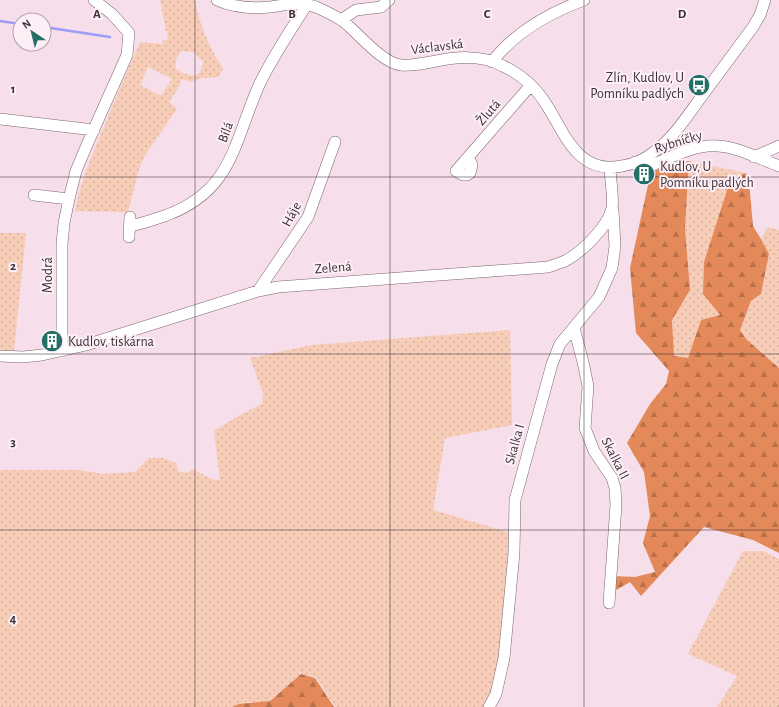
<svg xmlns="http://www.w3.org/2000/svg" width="779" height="707" font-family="'Alegreya Sans',sans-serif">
<defs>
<pattern id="grass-dots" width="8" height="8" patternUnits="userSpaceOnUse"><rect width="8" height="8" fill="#f7cdb8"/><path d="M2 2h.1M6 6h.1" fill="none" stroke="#d4b09f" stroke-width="1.8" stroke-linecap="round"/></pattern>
<pattern id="forest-firs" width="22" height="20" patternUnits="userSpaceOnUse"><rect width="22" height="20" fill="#e48959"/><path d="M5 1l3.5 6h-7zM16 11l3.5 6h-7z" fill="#ba714a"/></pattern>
</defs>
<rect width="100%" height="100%" fill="#f7deeb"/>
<path fill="url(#grass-dots)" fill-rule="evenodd" d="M160,0H195C199,23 209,48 223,68L219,77L201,78L191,82L182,79L180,82L181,84L169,102L177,109L145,155L139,169L128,212L75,211C80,182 92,156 103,129C115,100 127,71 140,42L162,44L163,40H167L168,31H166ZM182,51L193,52L203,61C202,81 189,77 176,69C174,63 177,55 182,51ZM148,67L172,79L161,96L140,85Z
M689,161L746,173L730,182L721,214L720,315L701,320L688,358L674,357L672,319L690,290L685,228Z
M768,227L779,230V368L746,339L740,330L751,301L761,294L769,255L761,239Z
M0,233H26L14,351L0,350Z
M510,330L512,425L445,438L433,510L511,533L501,655L493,694L486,707H335L316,677L301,674L296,667L300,675L268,702H247L232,707H0V470H78L104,474L135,472L149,458H163L176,463L179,472L186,473L193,469L209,478L220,481L214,431L240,415L262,404L263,393L250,358L312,345Z
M743,551H763L779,559V707H717L737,676L688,654Z"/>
<path fill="url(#forest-firs)" d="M689,161L685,228L690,290L672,320L674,356L688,358L701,320L720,315L703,294L704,262L730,181L746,173L749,182L753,226L761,239L769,254L761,294L751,301L740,330L746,339L779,368V553L753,540L704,527L641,596L630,582L611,593L612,576L635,577L655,572L643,543L650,516L644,472L627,443L650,404L666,384L669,371L636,333L630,268L651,171Z
M301,674L315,678L334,707H232L239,704L270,701Z"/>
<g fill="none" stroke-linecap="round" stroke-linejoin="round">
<path stroke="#9c9df7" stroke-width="2.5" d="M0,21L20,24
M44,27L110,37"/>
<g stroke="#7a6470" stroke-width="12">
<path id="minor" d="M217,0C233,7 252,9 270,7C286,5 299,1 316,7C325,11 335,16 343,21C358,33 382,63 401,65C411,66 421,64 431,62C456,57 480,54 503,66C520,74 536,88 546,104C565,133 577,175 622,166C634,164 646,159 655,151C673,138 686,118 699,100C717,76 735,51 753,27L760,15L765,0
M341,20L356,10L381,7L389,0
M492,62C515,32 549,13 584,0
M0,119L94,130
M468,157L472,165L470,173L467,175H463L456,171L530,86
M754,157L779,146
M635,162L643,168L648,167C668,158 696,144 718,146C738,147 760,159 779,166
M34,195L69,199
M129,226C142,224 155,219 167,215C234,190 234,140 260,83C273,56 291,30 307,4
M129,237L130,217
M258,291L308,217L335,142
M574,328L583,362L588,386L585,428L594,451L612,478L615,488L616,505L609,603
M62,351V244L64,223L69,199L76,171L86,147L127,55L129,33L112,14L94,0
M0,356L23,357L42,355L86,345L258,291L278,287L548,267C554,265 560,263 565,261C582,252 608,227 612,208C614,199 610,178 610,167
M489,707L496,694L504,658L514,553L515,500L552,364L560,344L599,297L612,268L615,246L613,210"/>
</g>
<use href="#minor" stroke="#fff" stroke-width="11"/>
</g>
<path fill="none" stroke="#3a3136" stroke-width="1" stroke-opacity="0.55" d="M195,0V707M390,0V707M584,0V707M0,177H779M0,354H779M0,530H779"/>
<defs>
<g id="bus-disc" transform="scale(1.15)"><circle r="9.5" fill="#256f69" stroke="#feeff7"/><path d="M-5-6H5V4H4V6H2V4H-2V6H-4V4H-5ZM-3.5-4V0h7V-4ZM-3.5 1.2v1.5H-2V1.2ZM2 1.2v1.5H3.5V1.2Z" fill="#fff"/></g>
<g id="building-disc" transform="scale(1.15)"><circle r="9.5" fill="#256f69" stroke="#feeff7"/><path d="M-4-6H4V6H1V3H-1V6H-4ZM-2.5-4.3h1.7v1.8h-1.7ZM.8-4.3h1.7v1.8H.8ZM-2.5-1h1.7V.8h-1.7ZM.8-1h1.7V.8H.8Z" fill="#fff"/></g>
</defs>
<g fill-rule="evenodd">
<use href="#bus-disc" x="699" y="85"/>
<use href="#building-disc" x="644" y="174"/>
<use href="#building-disc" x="52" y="341"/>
</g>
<g text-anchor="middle" stroke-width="4" stroke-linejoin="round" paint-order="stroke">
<g font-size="14" fill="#3a3136" stroke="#feeff7">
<text transform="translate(437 46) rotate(-7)" y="5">Václavská</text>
<text transform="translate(488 112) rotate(-49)" y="5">Žlutá</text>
<text transform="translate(225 132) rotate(-69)" y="5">Bílá</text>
<text transform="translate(678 141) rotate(-17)" y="5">Rybníčky</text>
<text transform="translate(291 214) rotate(-62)" y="5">Háje</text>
<text transform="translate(333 267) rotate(-5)" y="5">Zelená</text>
<text transform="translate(47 275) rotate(-90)" y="5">Modrá</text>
<text transform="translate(514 444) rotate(-75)" y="5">Skalka I</text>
<text transform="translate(616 458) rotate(63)" y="5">Skalka II</text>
</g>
<g font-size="14" fill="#3a3136" stroke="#feeff7" text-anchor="start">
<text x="684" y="82" text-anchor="end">Zlín, Kudlov, U<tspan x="684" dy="16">Pomníku padlých</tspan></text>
<text x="660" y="171">Kudlov, U<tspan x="660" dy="16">Pomníku padlých</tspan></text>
<text x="68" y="346">Kudlov, tiskárna</text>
</g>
</g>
<g font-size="13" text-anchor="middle" font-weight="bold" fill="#3a3136" stroke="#feeff7" stroke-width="4" stroke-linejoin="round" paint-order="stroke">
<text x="97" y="18">A</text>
<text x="292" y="18">B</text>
<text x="487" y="18">C</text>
<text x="682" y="18">D</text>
<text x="13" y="93">1</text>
<text x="13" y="270">2</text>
<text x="13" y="446">3</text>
<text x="13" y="623">4</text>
</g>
<g transform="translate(32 32) rotate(325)"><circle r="19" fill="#feeff7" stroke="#b0a3aa"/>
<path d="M0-3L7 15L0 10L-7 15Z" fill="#256f69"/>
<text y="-6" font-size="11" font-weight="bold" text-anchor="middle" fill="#3a3136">N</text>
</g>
</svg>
